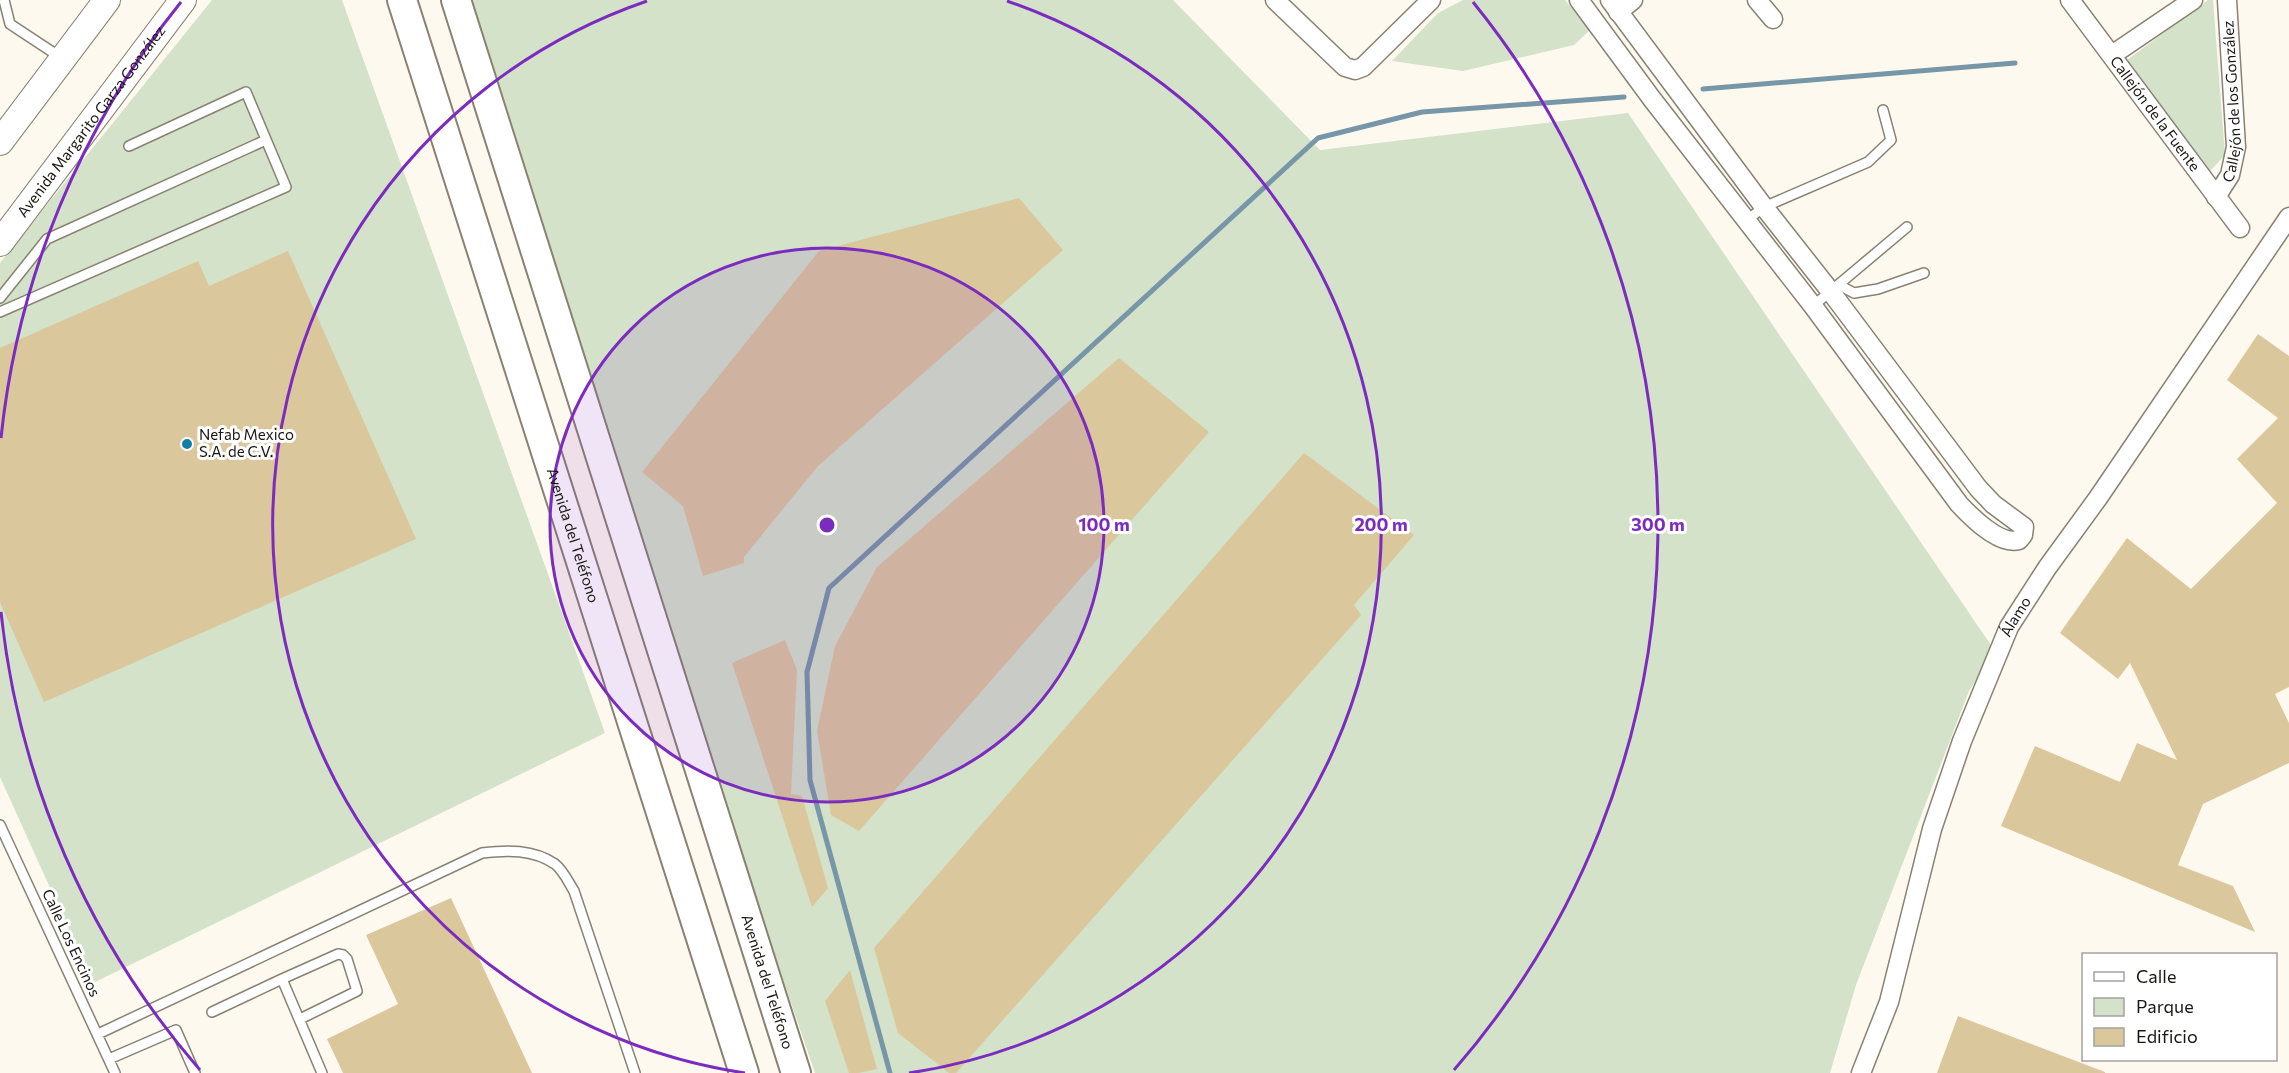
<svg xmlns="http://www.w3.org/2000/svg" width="2289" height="1073" font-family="Commissioner,sans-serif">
<rect width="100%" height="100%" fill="#fef9ef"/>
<path fill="#d3e2c8" d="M212,0H342L605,733L93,983L0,777V263Z
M470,0H1173L1320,150L1628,113L1995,651L1969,691L1856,985L1830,1073H815L673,657Z
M1463,0H1565L1590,30L1574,45L1463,71L1392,61L1438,13Z
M2208,0H2213L2225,155L2210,171L2127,60Z"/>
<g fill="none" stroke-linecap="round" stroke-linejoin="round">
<path stroke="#7796a7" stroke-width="5" d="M1703,89L2015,63
M890,1073L810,780L807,672L829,588L1318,138L1422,112L1624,97"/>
</g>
<path fill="#dbc79c" d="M1019,198L1063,250L818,466L744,557V563L703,576L683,506L642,472L819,251Z
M288,251L416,539L44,702L0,602V348L198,261L209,286Z
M2258,334L2289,356V687L2275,694L2289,723V763L2203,804L2178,865L2233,886L2255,932L2001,826L2035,746L2120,782L2137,743L2177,760L2130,663L2118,679L2060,633L2127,538L2191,589L2277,503L2237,459L2278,418L2227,380Z
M1119,358L1209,432L859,831L831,815L817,731L835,646L877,567Z
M1304,453L1414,535L1354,605L1361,615L956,1073H949L898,1033L874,948Z
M785,640L797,670L791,794L802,796L828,888L812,907L732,663Z
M451,898L532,1073H343L327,1039L398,1004L366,935Z
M850,970L877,1069L858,1073H849L825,1001Z
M1958,1016L2105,1072V1073H1937Z"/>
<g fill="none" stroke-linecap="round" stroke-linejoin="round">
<g stroke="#898273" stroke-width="12">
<path id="lane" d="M4,0L10,24L60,57
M1747,220L1764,207L1868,162L1891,140L1883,110
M1839,285L1854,293L1878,289L1924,273
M0,298L47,239L266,140
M1813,306L1907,227
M0,312L286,187L246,92L129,146
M0,825L115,1073
M212,1012L282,979
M300,1019L357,991L347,959L343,955L338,954L282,979L322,1073
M98,1034L482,853C507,850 533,849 555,864C563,870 569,883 574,891L635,1073
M109,1059L176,1030L195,1073"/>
</g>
<g stroke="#898273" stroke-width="21">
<g id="street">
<path d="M1275,0L1345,67L1355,70L1363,67L1431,0"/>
<path d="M1579,0L1652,99L1813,306L1959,504C1971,517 2000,546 2019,540L2023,535L2024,527L1993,504L1978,488L1831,292L1764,207L1610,0"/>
<path d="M1757,0L1773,19"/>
<path id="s1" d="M2070,0L2240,228"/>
<path d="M1618,12L1633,0"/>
<path d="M2112,55L2193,0"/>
<path id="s2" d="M2216,197L2230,175L2236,147L2227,0"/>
<path id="s3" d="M1861,1073L1889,1002L1932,829L1962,741L2009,627L2047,568L2098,498L2289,217"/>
</g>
</g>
<g stroke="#898273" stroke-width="28">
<g id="secondary">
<path d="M0,142L107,0"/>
<path id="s4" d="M0,243L183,0"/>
</g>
</g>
<g stroke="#898273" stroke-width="32">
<g id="primary">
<path id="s5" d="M402,0L744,1073"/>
<path id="s6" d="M456,0L796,1073"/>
</g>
</g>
<use href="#lane" stroke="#fff" stroke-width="9"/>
<use href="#street" stroke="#fff" stroke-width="18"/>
<use href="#secondary" stroke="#fff" stroke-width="26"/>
<use href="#primary" stroke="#fff" stroke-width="28"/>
</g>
<circle cx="827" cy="525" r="277" fill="#7b2cbf" fill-opacity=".12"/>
<g fill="none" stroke="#7b2cbf" stroke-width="3">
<circle cx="827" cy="525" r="277"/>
<path d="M745 1073A554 554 0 0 1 647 1M1007 1A554 554 0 0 1 909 1073"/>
<path d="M200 1070A831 831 0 0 1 1 612M1 438A831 831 0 0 1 181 2M1473 2A831 831 0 0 1 1454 1070"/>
</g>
<circle fill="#0e7ea7" stroke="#fff" stroke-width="2" cx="187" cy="444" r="6"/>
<g text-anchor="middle" stroke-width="6" stroke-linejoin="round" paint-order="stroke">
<g font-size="15" fill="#1a1711" stroke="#fff">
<text dy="5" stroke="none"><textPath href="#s2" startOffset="100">Callejón de los González</textPath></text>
<text dy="5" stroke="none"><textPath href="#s1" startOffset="142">Callejón de la Fuente</textPath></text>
<text dy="5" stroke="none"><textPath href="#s4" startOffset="152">Avenida Margarito Garza González</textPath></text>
<text dy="5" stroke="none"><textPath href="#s5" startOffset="562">Avenida del Teléfono</textPath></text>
<text dy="5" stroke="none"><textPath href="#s3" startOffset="483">Álamo</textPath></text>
<text transform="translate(71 943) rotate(65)" y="5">Calle Los Encinos</text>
<text dy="5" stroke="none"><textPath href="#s6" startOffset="1030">Avenida del Teléfono</textPath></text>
</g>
<g font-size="15" fill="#1a1711" stroke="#fff" text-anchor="start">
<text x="199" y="440">Nefab Mexico<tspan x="199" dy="17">S.A. de C.V.</tspan></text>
</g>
</g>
<circle cx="827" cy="525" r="9" fill="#7b2cbf" stroke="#fff" stroke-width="3"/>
<g font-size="18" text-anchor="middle" font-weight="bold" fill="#7b2cbf" stroke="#fff" stroke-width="6" stroke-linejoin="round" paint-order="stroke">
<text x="1104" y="531">100 m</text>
<text x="1381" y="531">200 m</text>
<text x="1658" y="531">300 m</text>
</g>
<rect x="2082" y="953" width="195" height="108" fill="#ffffff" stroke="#a3a2a0" stroke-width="1.5"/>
<rect x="2094" y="972" width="30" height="9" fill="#ffffff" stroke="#a3a2a0" stroke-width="1.5"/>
<text x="2136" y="983" font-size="18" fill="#1a1711">Calle</text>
<rect x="2094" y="998" width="30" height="18" fill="#d3e2c8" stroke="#a3a2a0" stroke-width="1.5"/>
<text x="2136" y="1013" font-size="18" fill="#1a1711">Parque</text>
<rect x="2094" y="1028" width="30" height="18" fill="#dbc79c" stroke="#a3a2a0" stroke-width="1.5"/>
<text x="2136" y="1043" font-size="18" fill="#1a1711">Edificio</text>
</svg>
